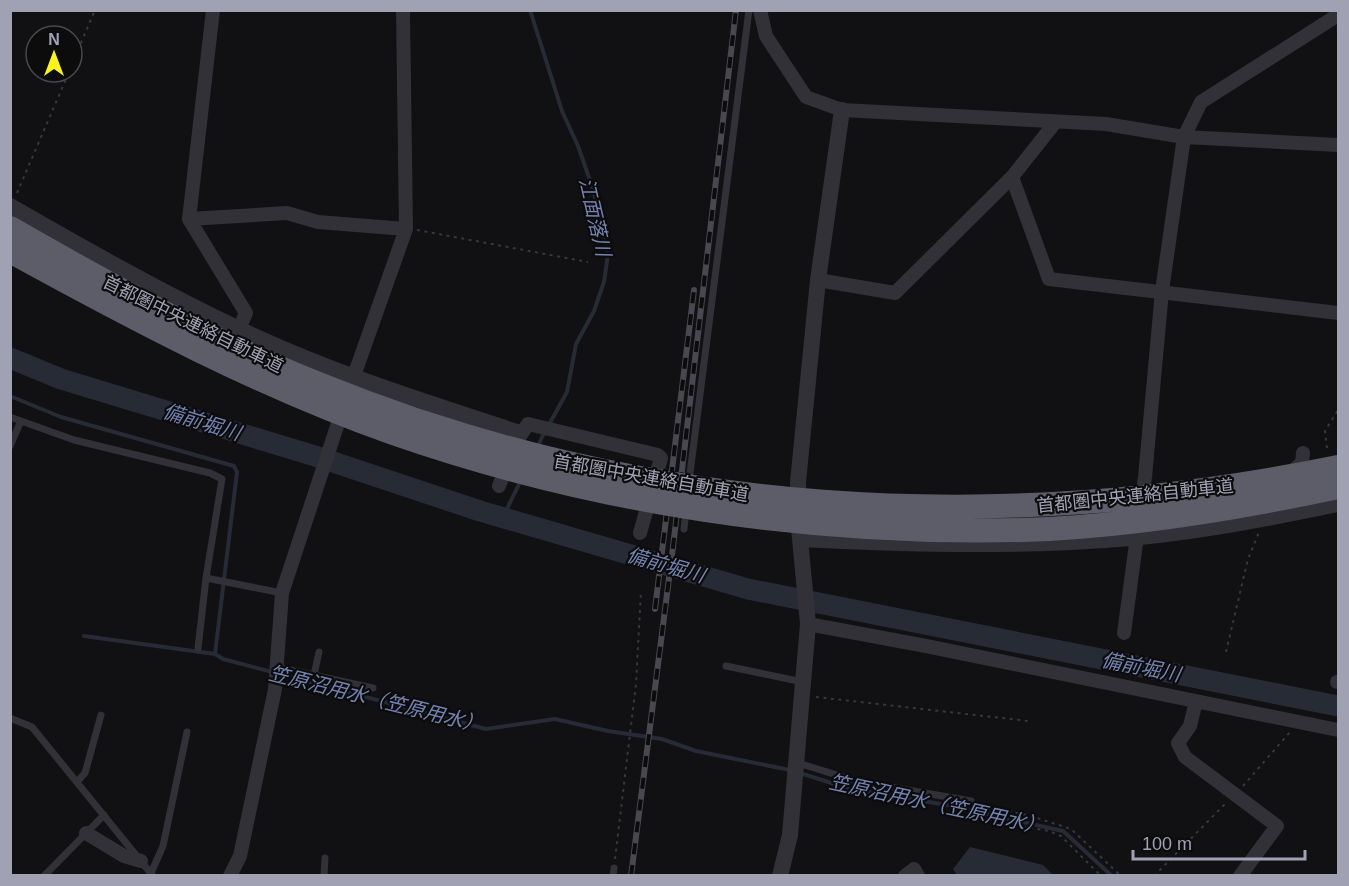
<svg xmlns="http://www.w3.org/2000/svg" width="1349" height="886" font-family="Helvetica,'Noto Sans JP',sans-serif">
<rect width="100%" height="100%" fill="#111012"/>
<path fill="#262b36" d="M970,847L1043,865L1053,875H957L953,869Z"/>
<g fill="none" stroke-linecap="round" stroke-linejoin="round">
<path stroke="#262b36" stroke-width="4" d="M530,10L562,111L578,146L593,189L608,254L604,282L594,311L576,344L567,392L551,421
M10,396L61,417L234,466L237,472L215,654
M538,446L544,433
M503,517L521,480
M84,636L215,654L223,659L486,729L555,719L608,731L662,739L696,751L790,770
M800,773L850,789L947,805L1063,831L1112,876"/>
<path stroke="#262b36" stroke-width="21" d="M10,358L61,379L315,456L480,511L748,589L1338,706"/>
<path stroke="#37373e" stroke-width="2" stroke-dasharray="3 4.5" stroke-linecap="butt" d="M72,64L95,10
M17,193L69,72
M417,230L588,262
M1327,448L1325,431L1338,410
M1226,652L1248,559L1259,532
M816,697L1028,721
M1243,786L1290,732
M979,805L1031,816L1071,829L1121,876
M971,817L1049,831L1061,836L1101,876
M615,859L636,684L641,591
M1154,876L1226,803"/>
<path stroke="#323137" stroke-width="7" d="M10,417L74,440L210,473L222,479L206,578L282,593
M10,446L21,421
M689,481L749,10
M684,529L686,510
M198,648L206,578
M726,666L803,682
M276,667L373,688
M314,675L319,652
M10,718L32,727L153,876
M798,763L856,781L971,801
M77,782L85,773L101,715
M151,873L163,846L187,732
M44,876L104,815
M324,876L325,858
M613,876L614,868"/>
<path stroke="#323137" stroke-width="14" d="M213,10L189,219L246,313L235,338
M760,10L766,36L806,97L842,110L1106,124L1184,137L1338,145
M1012,177L1049,279L1338,313
M189,219L287,213L318,222L406,229L403,10
M818,280L895,293L1012,177L1054,124
M350,387L406,229
M516,442L528,424L658,455L661,458L640,533
M1290,473L1302,463L1303,453
M499,486L508,463
M800,540C901,545 1003,548 1105,541C1183,536 1261,521 1338,505
M808,624L926,646L1338,730
M1124,633L1145,477L1162,291L1184,137L1201,102L1338,15
M1337,682H1338
M1196,701L1190,726L1178,743L1185,757L1277,826L1240,876
M86,833L124,856L141,861
M230,876L240,856L275,689L282,593L343,408
M905,876L914,869L918,876"/>
<path stroke="#323137" stroke-width="16" d="M10,206C85,249 161,292 239,329C329,372 425,402 520,433
M780,876L790,835L808,624L799,528L798,482L818,280L842,110"/>
<g stroke="#494851" stroke-width="6">
<path id="rail" d="M655,609L694,290
M631,876L673,547L736,10"/>
</g>
<use href="#rail" stroke="#0c0c0d" stroke-width="4" stroke-dasharray="11" stroke-linecap="butt"/>
<path stroke="#5d5d69" stroke-width="24" d="M10,228C111,286 213,342 321,385C647,517 995,537 1338,467
M10,251C134,319 260,386 393,433C594,503 809,535 1022,530C1128,527 1235,509 1338,487"/>
</g>
<g text-anchor="middle" stroke-width="4.5" stroke-linejoin="round" paint-order="stroke">
<g font-size="18" fill="#a1a1b4" stroke="#0c0c0d">
<text transform="translate(193 324) rotate(26)" y="6">首都圏中央連絡自動車道</text>
<text transform="translate(651 478) rotate(10)" y="6">首都圏中央連絡自動車道</text>
<text transform="translate(1135 496) rotate(-6)" y="6">首都圏中央連絡自動車道</text>
</g>
<g font-size="20" font-style="italic" fill="#7483b2" stroke="#0c0c0d">
<text transform="translate(595 217) rotate(77)" y="7">江面落川</text>
<text transform="translate(202 422) rotate(17)" y="7">備前堀川</text>
<text transform="translate(666 565) rotate(16)" y="7">備前堀川</text>
<text transform="translate(1141 667) rotate(11)" y="7">備前堀川</text>
<text transform="translate(376 699) rotate(14)" y="7">笠原沼用水（笠原用水）</text>
<text transform="translate(937 804) rotate(12)" y="7">笠原沼用水（笠原用水）</text>
</g>
</g>
<rect width="1349" height="886" fill="none" stroke="#a1a1b4" stroke-width="24"/>
<g transform="translate(54 54)"><circle r="28" fill="#0c0c0d" stroke="#484850" stroke-width="1.5"/>
<path d="M0-4.5L10 22L0 15L-10 22Z" fill="#fef41d"/>
<text y="-9" font-size="16" font-weight="bold" text-anchor="middle" fill="#a1a1b4">N</text>
</g>
<path d="M1133 850v9h172v-9" fill="none" stroke="#a1a1b4" stroke-width="3"/>
<text x="1142" y="850" font-size="18" fill="#a1a1b4" stroke="#0c0c0d" stroke-width="4.5" paint-order="stroke">100 m</text>
</svg>
